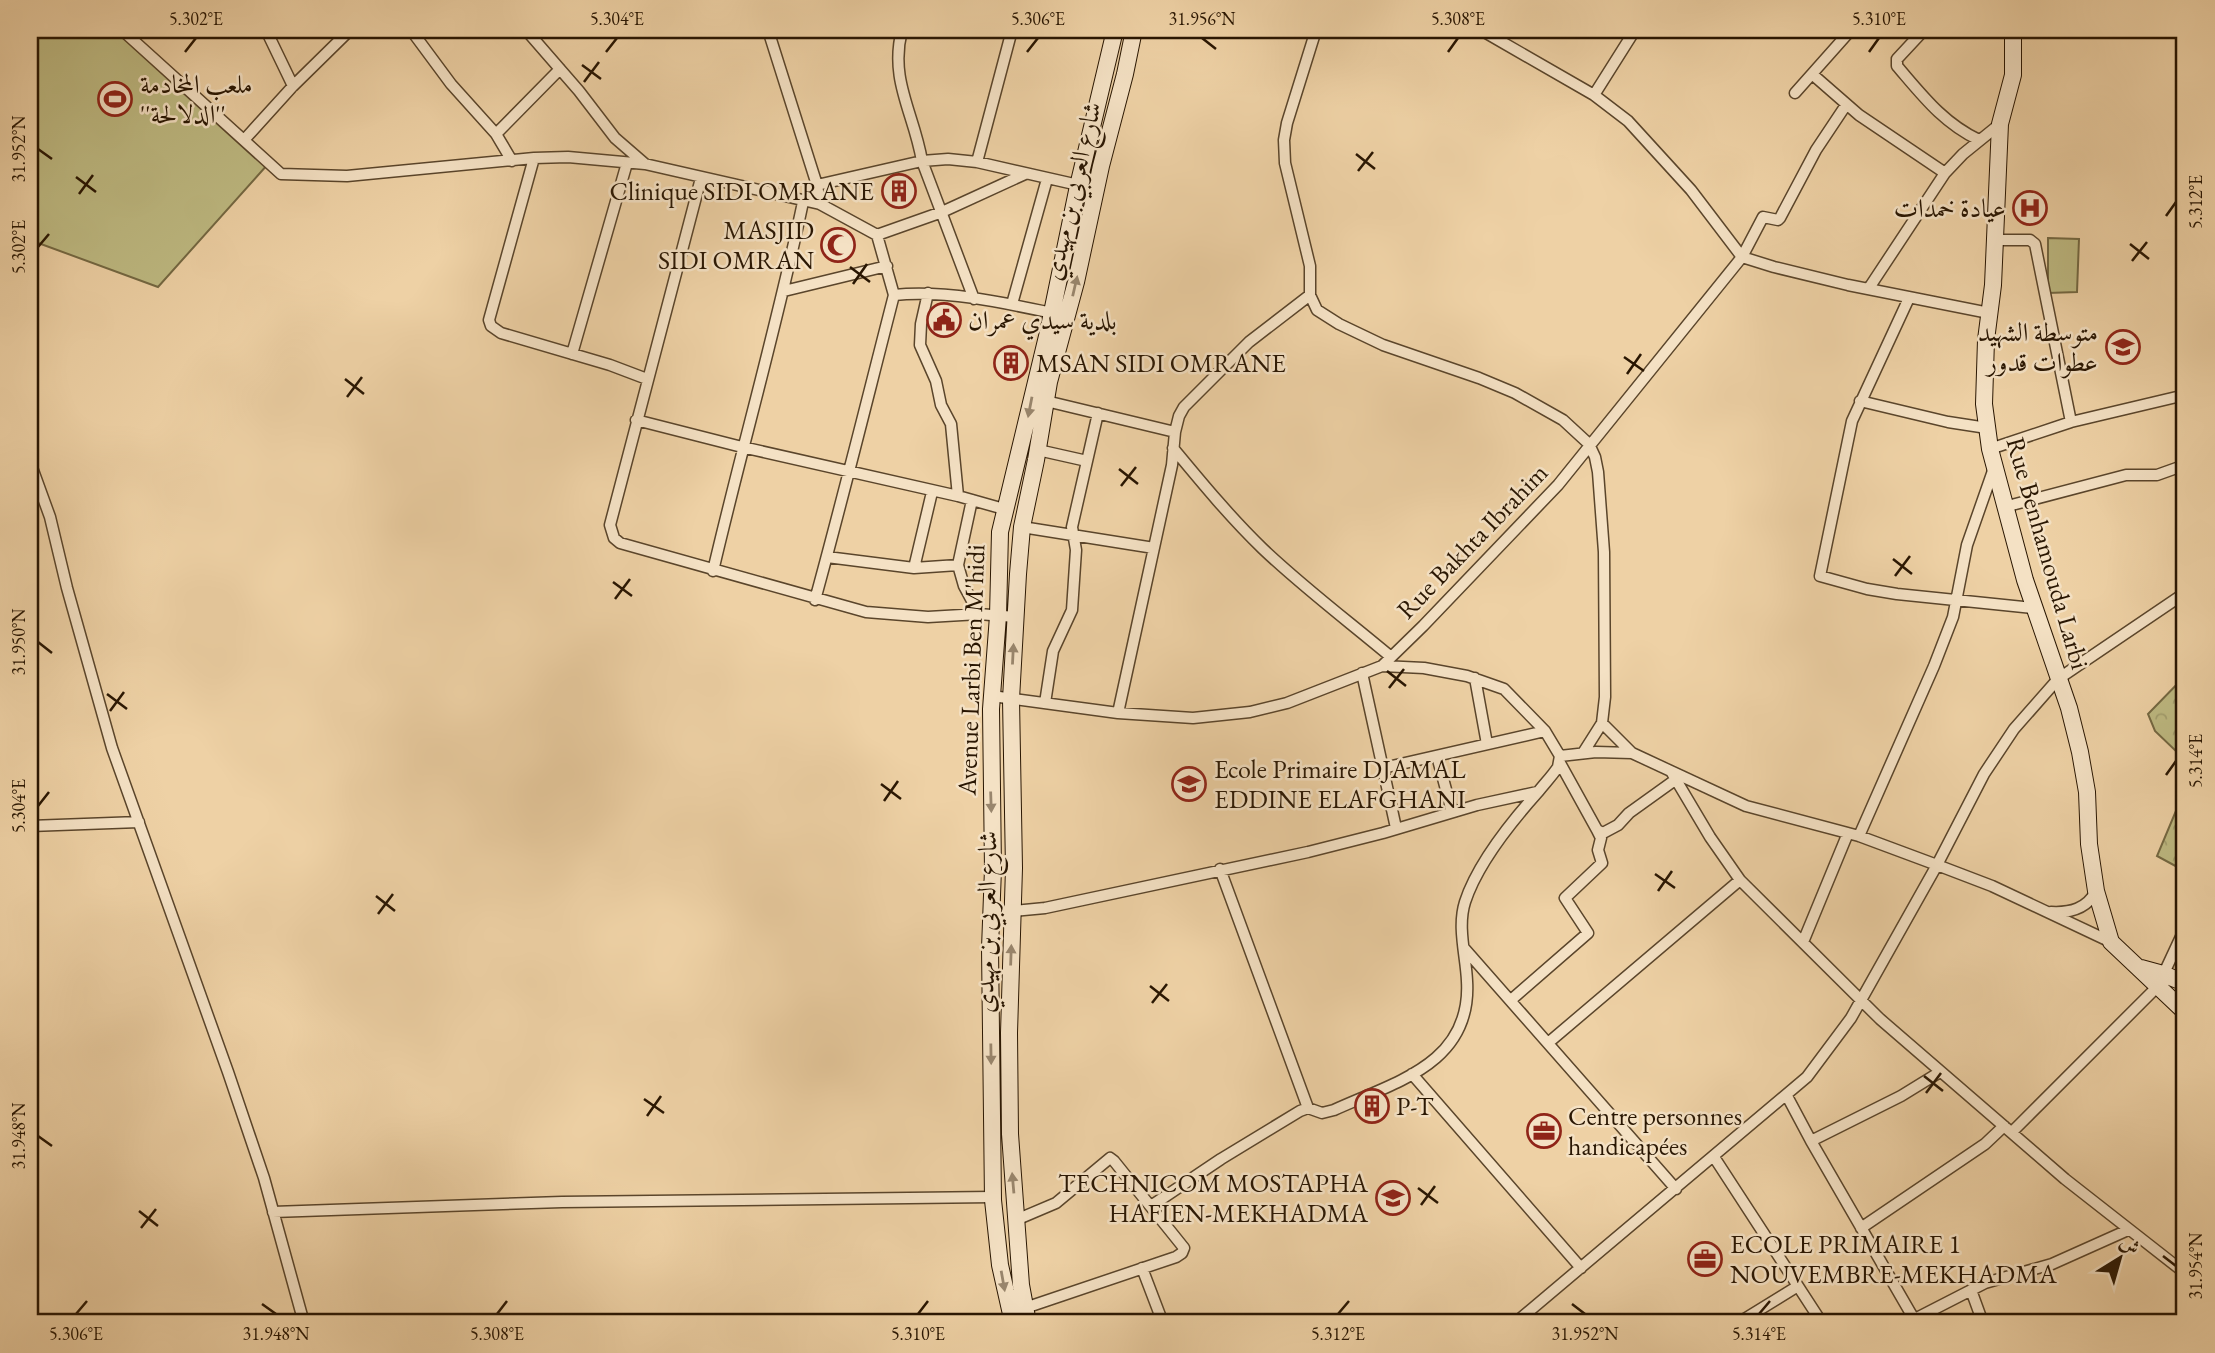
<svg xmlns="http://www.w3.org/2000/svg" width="2215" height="1353" font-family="'EB Garamond',Amiri,serif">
<defs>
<pattern id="park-crowns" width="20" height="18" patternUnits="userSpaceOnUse" patternTransform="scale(1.75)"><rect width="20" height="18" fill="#beba82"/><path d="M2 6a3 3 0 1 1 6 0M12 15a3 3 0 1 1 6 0" fill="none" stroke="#a39f6f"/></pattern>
</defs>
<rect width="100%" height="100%" fill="#eed1a5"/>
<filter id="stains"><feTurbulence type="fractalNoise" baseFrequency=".00286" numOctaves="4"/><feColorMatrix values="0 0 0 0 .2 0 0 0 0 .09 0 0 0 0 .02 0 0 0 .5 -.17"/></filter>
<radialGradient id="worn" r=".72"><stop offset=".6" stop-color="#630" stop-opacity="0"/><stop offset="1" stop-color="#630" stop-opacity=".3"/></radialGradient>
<path fill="#beba82" stroke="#746842" stroke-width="2" d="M47,30H130L268,164L158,287L30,240V33Z
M2048,238L2079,239L2077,292L2048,293Z"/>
<path fill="url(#park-crowns)" stroke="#746842" stroke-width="2" d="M2185,676V750L2179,754L2155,731L2148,714Z
M2185,796V859L2181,869L2157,856L2178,806Z"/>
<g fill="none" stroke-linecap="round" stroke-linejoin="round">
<g stroke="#5a452b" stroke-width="13">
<path id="street" d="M122,30L281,174L347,176L534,158L568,157L645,164L820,204
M411,30L451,84L496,134L512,161
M526,30L579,91L615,138L645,164
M768,30L817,185
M902,30C889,80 914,113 922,161L948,159L977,162L1096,189
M1316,30L1287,123L1284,140L1285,163L1310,266V295L1317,310L1339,324L1383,345L1479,378L1515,393L1563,420L1589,444L1595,457L1598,472L1604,552L1605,697L1602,723L1583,753
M1481,30L1594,95L1628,121L1691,190L1742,257L1763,217L1778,220L1780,218L1816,150L1846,105
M1924,30L1897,59V66C1922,95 1943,123 1979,140
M1812,74L1859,115L1945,173
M293,86L350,30
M1795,93L1851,30
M1594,95L1635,30
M496,134L560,69
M244,140L293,86L266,30
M534,158L489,320L491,326L501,333L610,365L647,379
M977,162L1012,30
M701,178L610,525L614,538L620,543L866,612L928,617L979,614L1015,617
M877,235L942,212L1025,174
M1995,240H2030L2035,244L2071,422
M1869,288L1945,173L1963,154L2000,124
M784,291L887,266
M928,293L921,324L920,345L936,381L941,405L951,424L958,496L1004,509
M1909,298L1852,421L1820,576L1867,589L1897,594L2033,608
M974,299L922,161L817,185L820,204L877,235L894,295C946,290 1001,302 1052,313
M1012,304L1047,179
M572,354L627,163
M1046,401L1175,432
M1860,401L1948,422L1987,428
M636,420L742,447L958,496
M1173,448C1202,483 1230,517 1263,549C1303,587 1348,621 1391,657
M1990,449L2071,422L2185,395
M1038,450L1087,461
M30,462L50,517L67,588L112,748L228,1072L264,1178L304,1323
M932,492L914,568L958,565L972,500
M2004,507L2126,475H2157L2185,465
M1022,527L1154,548
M827,557L914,568
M958,565L964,586L979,614
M713,571C742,447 777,326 803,202
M815,600C843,498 868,396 894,295
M1382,666L1423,626L1558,485L1742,257L1774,267L1848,285L1989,313
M1362,673L1396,828
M1475,678L1487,744
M992,696L1118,713L1193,718L1250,712L1287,703L1382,666L1424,668L1467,676L1504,689L1545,731L1560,756L1558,767C1552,776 1545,783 1538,792C1512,821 1477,865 1465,902C1457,927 1466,956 1467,981C1472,1064 1395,1082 1334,1110L1322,1113L1308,1108L1300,1111L1221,1159L1151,1206
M1045,703L1053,651L1072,610L1076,550L1072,527L1098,413
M1118,713L1172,465L1175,432L1179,416L1184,407L1249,342L1310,295
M1602,723L1632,753L1746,806L1859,836L1937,865L1992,886L2111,942
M1437,756L1452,812
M1560,756L1596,752L1632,753
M1560,763L1597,830L1603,833L1618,825L1629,813L1675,780
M1383,768L1545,731
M1672,773L1710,837L1740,880L1880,1019L2065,1179L2185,1273
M30,826L139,822
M1859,836L1934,666L1953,617L1967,545L1994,468
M1220,869L1308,1108
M2051,912C2070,913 2087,909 2096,891
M992,913L1045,908L1308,852L1383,833L1477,805L1537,792
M1803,942L1848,833
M1464,948L1676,1189
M1511,1000L1588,933L1565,898L1602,863L1598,850L1601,838L1597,830
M1548,1043L1740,880
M1412,1074L1581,1268
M1787,1096L1811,1141L1914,1319
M2012,1132L2158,986L2185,928
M1811,1141L1901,1096L1940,1072
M1714,1157L1822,1323
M273,1212L562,1202L993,1197
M1016,1220L1056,1203L1110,1158L1114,1161L1184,1248L1182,1253L1176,1257L1025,1308
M1861,1228L1985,1144L2004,1126
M1142,1268L1163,1323
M1971,1290L1983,1323
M1515,1323L1807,1077L1851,1018L1937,865L1984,774L2014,729L2058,679L2185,593
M1738,1323L1798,1286
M1907,1323L1985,1283L2052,1264L2128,1230"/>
</g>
<g stroke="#291602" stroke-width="18">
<path id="secondary" d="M2013,30V75L2000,124L1993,285L1986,340L1984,404L1990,449L2025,580L2069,708L2080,752L2087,792L2089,844L2096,891L2111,942L2185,1012
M2183,30L2185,32
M2141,968L2163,974L2185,983
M1013,1323L1000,1265L993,1200L990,948L993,869L991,709L998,616L1000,532L1048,332L1078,186L1115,30
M1028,1323L1021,1285L1010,1134L1009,1033L1014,868L1011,699L1018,574L1022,527L1036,460L1049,382L1076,282L1101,166L1125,74L1134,30"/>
</g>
<use href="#street" stroke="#f4e1c4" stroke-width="10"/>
<use href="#secondary" stroke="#f4e1c4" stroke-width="16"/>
</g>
<defs><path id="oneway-solid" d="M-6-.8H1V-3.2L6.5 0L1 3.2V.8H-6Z" transform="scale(1.75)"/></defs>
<g fill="#99866d">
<use href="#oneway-solid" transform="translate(1075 286) rotate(-77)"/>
<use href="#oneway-solid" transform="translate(1030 407) rotate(101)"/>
<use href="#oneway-solid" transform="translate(1013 654) rotate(-87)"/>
<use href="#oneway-solid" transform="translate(991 802) rotate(88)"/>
<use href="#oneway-solid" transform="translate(1011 955) rotate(-88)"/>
<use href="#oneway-solid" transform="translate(991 1054) rotate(89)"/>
<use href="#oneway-solid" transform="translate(1013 1183) rotate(-95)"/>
<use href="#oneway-solid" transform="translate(1003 1281) rotate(80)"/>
</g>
<path fill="none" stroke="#291602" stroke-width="2.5" d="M1202,38L1216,49M185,52L196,38M606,52L617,38M1027,52L1038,38M1448,52L1458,38M1869,52L1879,38M582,65L601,79M584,82L599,62M38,149L52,159M1356,154L1375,169M1358,171L1373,152M76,177L96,192M79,194L93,175M2166,216L2176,202M2130,244L2149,259M38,247L49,234M2132,261L2147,242M850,267L870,282M853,284L867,264M1624,357L1644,371M1627,374L1641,354M345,379L364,394M347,397L362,377M1119,469L1138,484M1121,486L1136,467M1893,559L1912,574M1895,576L1910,556M613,582L632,596M615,599L630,579M38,642L52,653M1387,671L1406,686M1389,688L1404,669M107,694L127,709M110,711L124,692M2166,775L2176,761M881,784L901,799M884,801L898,781M38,806L49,792M1655,874L1675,888M1658,891L1672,871M376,896L395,911M378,914L393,894M1150,986L1169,1001M1152,1003L1167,984M1924,1076L1943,1091M1926,1093L1941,1073M644,1099L664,1113M647,1116L661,1096M38,1136L52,1146M1418,1188L1438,1203M1421,1205L1435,1186M139,1211L158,1226M141,1228L156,1209M2163,1256L2176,1266M262,1304L276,1314M1572,1304L1585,1314M76,1314L87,1301M497,1314L507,1301M918,1314L928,1301M1338,1314L1349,1301M1759,1314L1770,1301"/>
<defs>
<g id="stadium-ring" transform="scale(1.75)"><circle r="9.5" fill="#f4e1c4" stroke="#8f2418" stroke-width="1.5"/><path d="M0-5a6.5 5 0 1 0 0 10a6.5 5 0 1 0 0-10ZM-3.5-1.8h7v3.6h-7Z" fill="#8f2418"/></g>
<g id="building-ring" transform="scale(1.75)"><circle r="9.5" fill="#f4e1c4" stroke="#8f2418" stroke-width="1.5"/><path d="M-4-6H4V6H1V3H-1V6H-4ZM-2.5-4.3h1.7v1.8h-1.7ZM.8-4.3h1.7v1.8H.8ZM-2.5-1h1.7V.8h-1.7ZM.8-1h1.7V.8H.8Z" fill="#8f2418"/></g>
<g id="hospital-ring" transform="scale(1.75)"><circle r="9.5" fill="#f4e1c4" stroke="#8f2418" stroke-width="1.5"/><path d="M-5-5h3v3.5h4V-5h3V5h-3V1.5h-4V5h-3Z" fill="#8f2418"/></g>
<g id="mosque-ring" transform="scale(1.75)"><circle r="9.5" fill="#f4e1c4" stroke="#8f2418" stroke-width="1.5"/><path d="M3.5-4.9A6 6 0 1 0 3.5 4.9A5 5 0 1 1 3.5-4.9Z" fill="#8f2418"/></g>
<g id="civic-ring" transform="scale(1.75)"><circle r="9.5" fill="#f4e1c4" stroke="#8f2418" stroke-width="1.5"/><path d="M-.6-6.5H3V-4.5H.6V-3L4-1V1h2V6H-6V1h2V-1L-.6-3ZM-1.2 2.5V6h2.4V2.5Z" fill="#8f2418"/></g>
<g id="school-ring" transform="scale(1.75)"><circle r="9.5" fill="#f4e1c4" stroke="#8f2418" stroke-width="1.5"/><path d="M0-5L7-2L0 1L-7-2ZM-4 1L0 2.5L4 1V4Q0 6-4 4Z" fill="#8f2418"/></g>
<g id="office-ring" transform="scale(1.75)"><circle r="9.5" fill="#f4e1c4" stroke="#8f2418" stroke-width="1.5"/><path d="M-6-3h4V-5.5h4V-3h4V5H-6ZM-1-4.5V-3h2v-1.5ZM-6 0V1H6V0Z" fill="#8f2418"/></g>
</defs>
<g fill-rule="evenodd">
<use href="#stadium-ring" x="115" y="99"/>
<use href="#building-ring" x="899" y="191"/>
<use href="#hospital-ring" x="2030" y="208"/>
<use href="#mosque-ring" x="838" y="245"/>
<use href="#civic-ring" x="944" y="320"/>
<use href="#school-ring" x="2123" y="347"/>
<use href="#building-ring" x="1011" y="363"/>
<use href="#school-ring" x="1189" y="784"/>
<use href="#building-ring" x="1372" y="1106"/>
<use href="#office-ring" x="1544" y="1131"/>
<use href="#school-ring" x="1393" y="1198"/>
<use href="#office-ring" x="1705" y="1259"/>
</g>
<g text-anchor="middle" stroke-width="5" stroke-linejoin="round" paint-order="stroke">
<g font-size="26" fill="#291602" stroke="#f4e1c4" text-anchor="start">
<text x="140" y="93">ملعب المخادمة<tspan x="140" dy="30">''الدلالحة''</tspan></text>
<text x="874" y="200" text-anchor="end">Clinique SIDI OMRANE</text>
<text x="2006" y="217" text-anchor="end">عيادة خمدات</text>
<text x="814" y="239" text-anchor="end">MASJID<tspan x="814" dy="30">SIDI OMRAN</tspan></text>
<text x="968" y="329">بلدية سيدي عمران</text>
<text x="2098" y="341" text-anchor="end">متوسطة الشهيد<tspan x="2098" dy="30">عطوات قدور</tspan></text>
<text x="1036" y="372">MSAN SIDI OMRANE</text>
<text x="1214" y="778">Ecole Primaire DJAMAL<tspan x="1214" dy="30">EDDINE ELAFGHANI</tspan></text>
<text x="1396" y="1115">P-T</text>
<text x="1568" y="1125">Centre personnes<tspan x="1568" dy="30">handicapées</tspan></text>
<text x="1368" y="1192" text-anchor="end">TECHNICOM MOSTAPHA<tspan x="1368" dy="30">HAFIEN-MEKHADMA</tspan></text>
<text x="1730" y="1253">ECOLE PRIMAIRE 1<tspan x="1730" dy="30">NOUVEMBRE-MEKHADMA</tspan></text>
</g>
<g font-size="26" fill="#291602" stroke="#f4e1c4">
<text transform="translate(1072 191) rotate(-77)" y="9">شارع العربي بن مهيدي</text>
<text transform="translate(1472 541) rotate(-46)" y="9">Rue Bakhta Ibrahim</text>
<text transform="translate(2048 553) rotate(74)" y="9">Rue Benhamouda Larbi</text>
<text transform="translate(971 670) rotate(-88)" y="9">Avenue Larbi Ben M'hidi</text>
<text transform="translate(986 922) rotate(-89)" y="9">شارع العربي بن مهيدي</text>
</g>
</g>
<rect width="2215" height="1353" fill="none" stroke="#eed1a5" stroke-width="77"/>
<g transform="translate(2120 1258) rotate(37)" stroke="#f4e1c4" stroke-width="5" paint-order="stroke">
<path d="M0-5L12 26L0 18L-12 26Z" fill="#291602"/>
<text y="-10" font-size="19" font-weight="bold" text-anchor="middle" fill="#291602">ش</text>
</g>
<rect x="38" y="38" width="2138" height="1276" fill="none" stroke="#291602" stroke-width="2.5"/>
<g font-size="18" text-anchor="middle" fill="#291602">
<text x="196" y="25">5.302°E</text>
<text x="617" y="25">5.304°E</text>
<text x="1038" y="25">5.306°E</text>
<text x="1202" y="25">31.956°N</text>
<text x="1458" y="25">5.308°E</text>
<text x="1879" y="25">5.310°E</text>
<text transform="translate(19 149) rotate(-90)" y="6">31.952°N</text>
<text transform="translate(2196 202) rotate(-90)" y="6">5.312°E</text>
<text transform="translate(19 247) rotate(-90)" y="6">5.302°E</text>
<text transform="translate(19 642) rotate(-90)" y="6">31.950°N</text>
<text transform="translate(2196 761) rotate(-90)" y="6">5.314°E</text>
<text transform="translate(19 806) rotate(-90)" y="6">5.304°E</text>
<text transform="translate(19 1136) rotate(-90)" y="6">31.948°N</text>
<text transform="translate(2196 1266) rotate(-90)" y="6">31.954°N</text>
<text x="76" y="1340">5.306°E</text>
<text x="276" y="1340">31.948°N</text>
<text x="497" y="1340">5.308°E</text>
<text x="918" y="1340">5.310°E</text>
<text x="1338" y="1340">5.312°E</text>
<text x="1585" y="1340">31.952°N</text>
<text x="1759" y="1340">5.314°E</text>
</g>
<rect width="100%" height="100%" filter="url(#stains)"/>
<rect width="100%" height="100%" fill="url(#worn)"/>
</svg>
